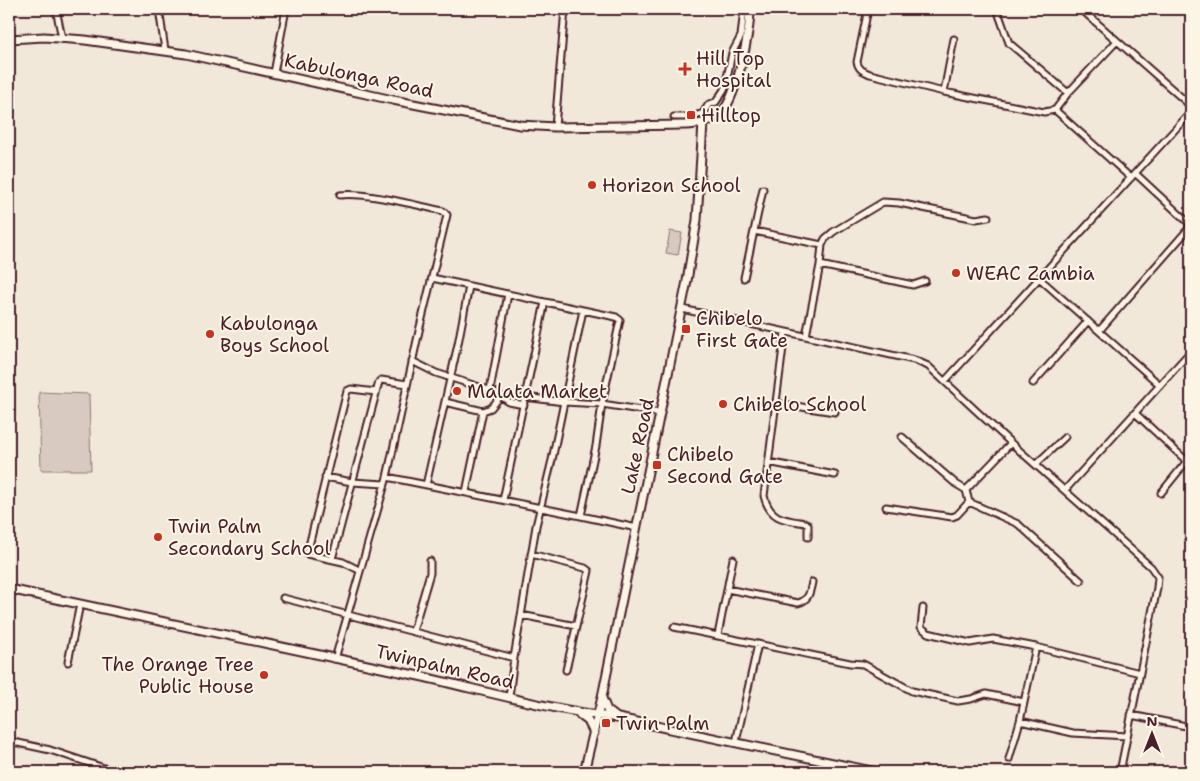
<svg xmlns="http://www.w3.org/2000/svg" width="1200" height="781" font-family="'Shantell Sans',sans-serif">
<rect width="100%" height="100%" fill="#f1e8da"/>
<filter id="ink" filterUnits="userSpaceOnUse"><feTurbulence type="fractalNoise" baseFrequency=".02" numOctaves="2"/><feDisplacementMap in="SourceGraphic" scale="10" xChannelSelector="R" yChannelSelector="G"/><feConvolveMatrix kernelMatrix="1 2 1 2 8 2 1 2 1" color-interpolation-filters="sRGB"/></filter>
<g filter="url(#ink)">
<path fill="#d8cac0" stroke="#917476" d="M670,231L682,233L678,255L666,253Z
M39,392L89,394L91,470H41Z"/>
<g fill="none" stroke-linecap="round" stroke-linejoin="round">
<g stroke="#4a1f2b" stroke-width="9">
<path id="minor" d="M56,9L62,38
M159,9L165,50
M868,9L857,62C859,70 863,71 870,74L944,92L1044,112L1055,110L1068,93L1117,41
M997,9L1009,43L1068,93
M1081,9L1191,106
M274,73L286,9
M944,92L954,39
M1055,110L1131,178
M674,117H692L703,113L709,104L716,102L725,88L732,53L741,36L744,9
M555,127L565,9
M1136,174L1191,225
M754,231L822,245
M820,265L913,285L925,281
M432,278L616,317L620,320L602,404L596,446L581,516
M744,278L763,189
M1039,278L1160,385
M682,309L914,360L928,366L1011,443L1151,567L1158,577L1157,588L1120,772
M1099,331L1191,226
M785,332L764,496C770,520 785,520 806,523L808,525V537
M806,336L820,265L822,245L825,239L833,232L883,202L899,203L976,219L988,217
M412,361L436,373L495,392L509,402L524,405
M945,381L1191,112
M1033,383L1088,321
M490,390L508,294
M525,397L564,402L602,404L660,413
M445,402L483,411L491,408L500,397
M775,403L835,412
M1135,413L1191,465
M902,437L956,484L966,490
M1011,443L966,490L969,502L1018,524L1081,581
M768,462L835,475
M1036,464L1065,437
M325,477L352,482L385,484
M387,477L581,516L637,528
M426,485L458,344L469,286
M1065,490L1191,351
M466,492L483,411
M1161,493L1187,461
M503,500L545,302
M886,507L952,517L957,515L969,502
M531,554L585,568L589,571L566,670
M332,559L379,382L381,380L407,384
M359,570L343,562L307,554L347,391L351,389L376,392
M727,589L798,603C809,600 810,592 812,582
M283,598L514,658
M923,608L921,627L928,633L970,643L993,639L1036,647L1140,673
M521,615L576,626
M674,627L850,663L863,664L912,691L958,701L971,699L986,694L1024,702
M413,631L430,573V561
M718,635L733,559
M335,659L387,477L419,331L447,215L443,211C415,205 366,192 340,195
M68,662L80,604
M509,697L514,658L536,526L552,460L583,310
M1131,715L1191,727
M1020,721L1073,733L1127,736
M9,741L50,750L116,772
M736,742L758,644
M1009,759L1020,721L1036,647"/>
</g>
<g stroke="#4a1f2b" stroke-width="11">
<path id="secondary" d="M9,39L44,37L85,40L186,54L393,100L520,125L555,127L685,125C698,125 711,122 721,113C737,98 750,31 750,9
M9,589C145,619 282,647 419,676C485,691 550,710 618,718L876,772
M602,698L607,710L616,717
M580,715L588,721L594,733
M584,772L602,697L687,281L697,220L703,123"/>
</g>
<use href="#minor" stroke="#fcf5e5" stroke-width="5"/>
<use href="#secondary" stroke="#fcf5e5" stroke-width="7"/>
</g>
</g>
<g fill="#c8321e" stroke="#fcf5e5" stroke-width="2">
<path d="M682.5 61.5h5v5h5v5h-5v5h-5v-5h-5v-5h5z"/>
<rect x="686" y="110" width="10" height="10" rx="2.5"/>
<circle cx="592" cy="185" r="5"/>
<circle cx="956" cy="273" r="5"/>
<rect x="681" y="324" width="10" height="10" rx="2.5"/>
<circle cx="210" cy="334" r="5"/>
<circle cx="457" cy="391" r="5"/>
<circle cx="723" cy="404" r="5"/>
<rect x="652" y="460" width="10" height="10" rx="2.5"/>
<circle cx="158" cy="537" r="5"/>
<circle cx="264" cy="675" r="5"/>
<rect x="601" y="718" width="10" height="10" rx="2.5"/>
</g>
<g text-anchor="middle" stroke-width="4" stroke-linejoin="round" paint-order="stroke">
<g font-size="19" fill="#4a1f2b" stroke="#fcf5e5" text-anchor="start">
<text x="696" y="65">Hill Top<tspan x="696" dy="22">Hospital</tspan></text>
<text x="701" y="122">Hilltop</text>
<text x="602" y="192">Horizon School</text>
<text x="966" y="280">WEAC Zambia</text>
<text x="696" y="325">Chibelo<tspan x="696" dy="22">First Gate</tspan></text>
<text x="220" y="330">Kabulonga<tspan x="220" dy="22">Boys School</tspan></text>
<text x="467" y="398">Malata Market</text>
<text x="733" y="411">Chibelo School</text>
<text x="667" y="461">Chibelo<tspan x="667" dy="22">Second Gate</tspan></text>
<text x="168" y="533">Twin Palm<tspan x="168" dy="22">Secondary School</tspan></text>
<text x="254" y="671" text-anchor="end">The Orange Tree<tspan x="254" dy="22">Public House</tspan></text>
<text x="616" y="730">Twin Palm</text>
</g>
<g font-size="19" fill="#4a1f2b" stroke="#fcf5e5">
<text transform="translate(359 75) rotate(12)" y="7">Kabulonga Road</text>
<text transform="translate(637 446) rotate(-78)" y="7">Lake Road</text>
<text transform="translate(445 666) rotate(13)" y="7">Twinpalm Road</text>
</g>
</g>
<rect width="1200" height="781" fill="none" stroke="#fcf5e5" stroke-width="30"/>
<rect x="15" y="15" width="1170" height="751" fill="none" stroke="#4a1f2b" stroke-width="2" filter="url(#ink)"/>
<g transform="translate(1152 734)" stroke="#fcf5e5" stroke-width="4" paint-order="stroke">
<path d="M0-4L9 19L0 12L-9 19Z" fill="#4a1f2b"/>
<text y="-8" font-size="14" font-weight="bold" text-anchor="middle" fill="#4a1f2b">N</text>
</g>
</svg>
